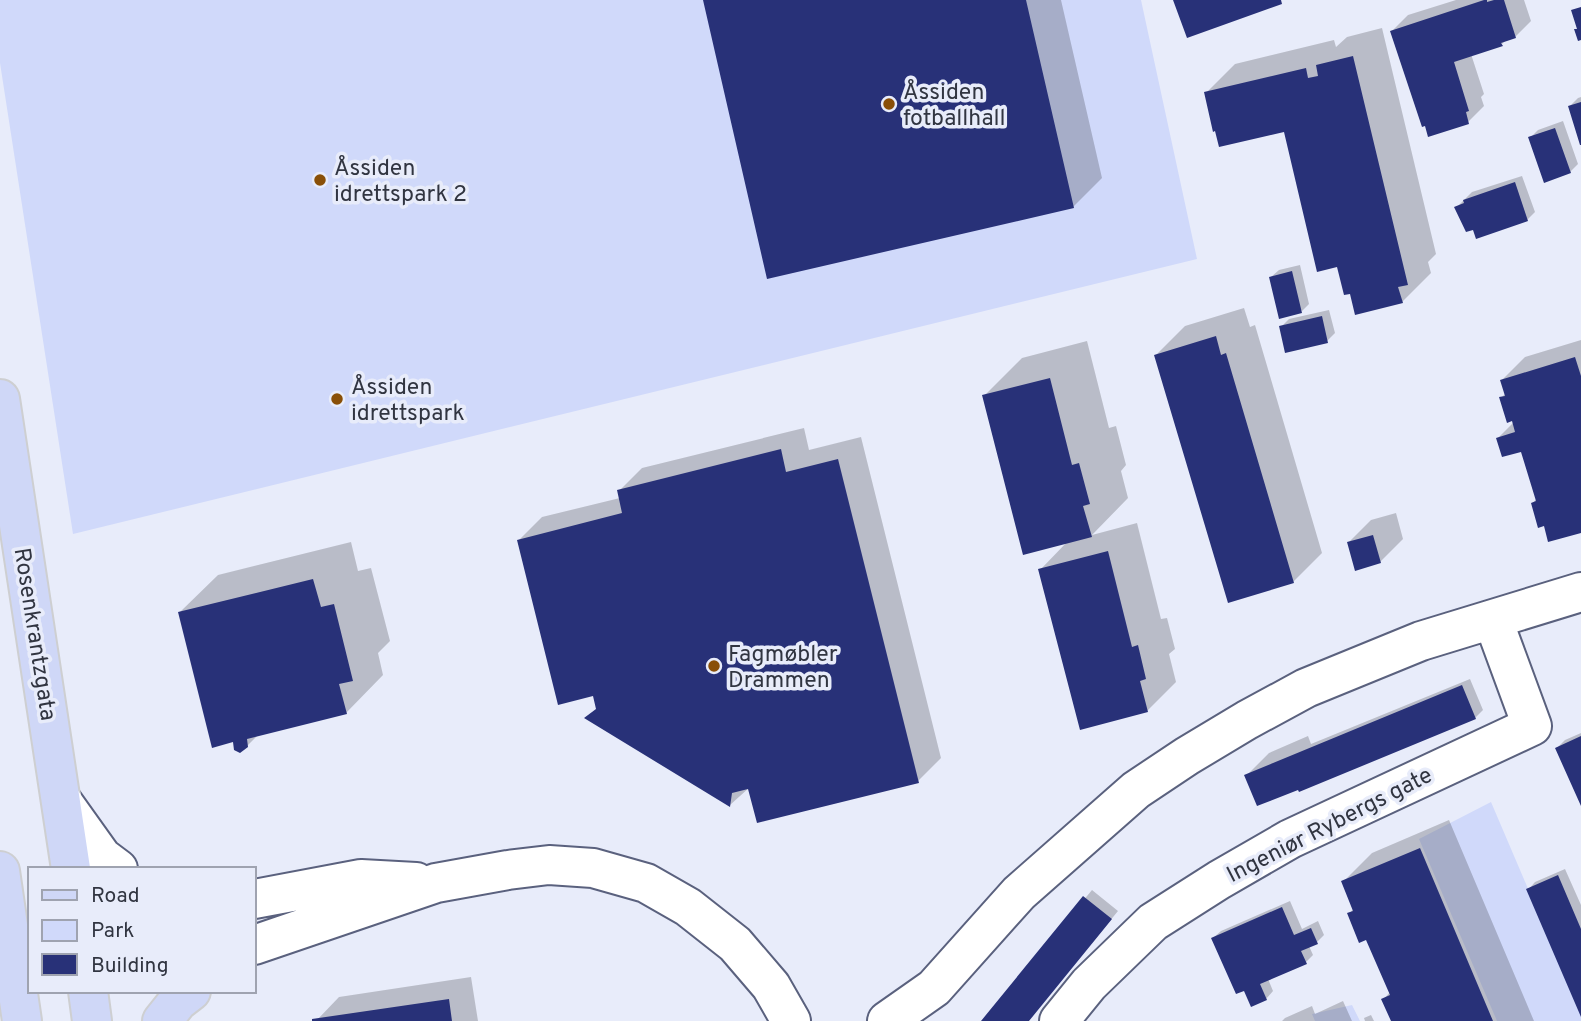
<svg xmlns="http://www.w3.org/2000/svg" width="1581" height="1021" font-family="Overpass,sans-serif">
<rect width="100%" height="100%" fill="#e8ecfa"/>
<path fill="#d0d9fa" d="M0,0H1141L1197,259L73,534L0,63Z
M1491,802L1581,1013V1021H1497L1419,839Z
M1352,1005L1360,1021H1315L1312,1014Z"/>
<path fill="#0003" d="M705,0H1061L1102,178L1073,207Z
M1456,0H1524L1531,21L1515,37L1506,40L1502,44L1471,54L1484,94L1481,97L1484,106L1468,122L1392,31L1408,15Z
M1382,28L1436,254L1428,262L1431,273L1402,302L1351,292L1285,130L1206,93L1235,64L1334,40L1336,47L1347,37Z
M1581,97V142L1570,106L1578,98Z
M1563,121L1578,164L1570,172L1530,138L1538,130Z
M1522,176L1535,212L1527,220L1474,228L1456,208L1472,192Z
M1300,265L1309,304L1302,311L1271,277L1279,270Z
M1244,308L1250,327L1255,325L1322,553L1293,582L1156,355L1185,326Z
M1329,310L1335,333L1327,341L1281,327L1289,319Z
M1581,340V531L1545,524L1533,503L1537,498L1522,449L1498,438L1518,418L1501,398L1506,393L1502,380L1525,357Z
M1087,341L1109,428L1116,426L1126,465L1121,471L1128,498L1092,535L1137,523L1161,619L1167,618L1175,649L1169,654L1176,682L1147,711L1040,570L1068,541L984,396L1022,358Z
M804,428L809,450L861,437L941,758L918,781L750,787L730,805L597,708L594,694L519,540L542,517L620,498L619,491L642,468Z
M1396,513L1403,539L1380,562L1348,543L1371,520Z
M351,542L358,571L371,568L390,641L378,653L383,675L346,713L259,734L247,746L180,612L218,575Z
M1470,679L1483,710L1475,718L1298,787L1246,776L1269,753L1308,736L1311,744Z
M1581,733V801L1557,748L1565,740Z
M1449,820L1534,1021H1393L1384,999L1390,992L1367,938L1349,914L1354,908L1343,882L1372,853Z
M1565,869L1581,905V1012L1528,890L1535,882Z
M1092,890L1118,911L1028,1021H983Z
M1290,901L1302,929L1318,921L1324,935L1317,942L1309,946L1313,955L1306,962L1268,979L1273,991L1266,999L1213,938L1221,931Z
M471,977L478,1021H316L339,997Z
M1343,1001L1352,1021H1282L1285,1018L1312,1006L1315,1014Z
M1371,1015L1374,1021H1365L1364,1018Z"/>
<path fill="#283178" d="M703,0H1026L1074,208L767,279Z
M1173,0H1281L1282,4L1187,38Z
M1484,0H1487V2L1494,0H1504L1516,38L1501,43L1503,46L1454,62L1469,111L1466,112L1469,124L1428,137L1425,126L1422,127L1390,31Z
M1581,7V40L1578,41L1574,29H1577L1571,10Z
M1353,56L1408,285L1398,287L1403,303L1355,315L1350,294L1344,295L1337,267L1317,272L1284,132L1219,147L1215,131L1213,132L1204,92L1306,68L1308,78L1318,76L1316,65Z
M1581,102V145H1580L1568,106Z
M1555,128L1571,173L1544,183L1528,137Z
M1515,182L1528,221L1476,239L1473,230L1466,232L1454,207L1464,203L1463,200Z
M1292,271L1302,313L1279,319L1269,277Z
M1322,316L1328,343L1285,353L1279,326Z
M1216,336L1221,355L1226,353L1294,583L1228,603L1154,355Z
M1575,357L1581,376V533L1548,542L1544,526L1538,528L1531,503L1536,501L1521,452L1502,457L1496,438L1515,432L1512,421L1507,423L1499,397L1505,396L1500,380Z
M1050,378L1072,465L1079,463L1090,504L1083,506L1092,537L1023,555L982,395Z
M781,449L786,472L838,459L919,783L757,823L748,789L732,793L730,807L584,718L596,709L593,696L558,705L517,540L622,513L617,490Z
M1373,535L1381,563L1355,571L1347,542Z
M1108,551L1132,647L1138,645L1146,679L1140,681L1148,712L1080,730L1038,569Z
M313,579L321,607L334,604L353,681L339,684L347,714L247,739L248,747L240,753L234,750L233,742L212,748L178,612Z
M1462,685L1476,719L1299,792L1298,790L1257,806L1244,775Z
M1581,736V806L1555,748Z
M1420,848L1493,1021H1391L1381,999L1390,995L1366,940L1359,943L1347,913L1353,911L1341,881Z
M1558,875L1581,929V1017L1526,889Z
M1083,896L1112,919L1029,1021H981Z
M1282,907L1294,935L1311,928L1318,944L1301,951L1307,964L1260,984L1267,1000L1251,1007L1244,991L1236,994L1211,938Z
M449,999L452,1021H312V1019Z"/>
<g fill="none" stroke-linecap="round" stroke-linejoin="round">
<g stroke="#5a617e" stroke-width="42">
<path id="street" d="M62,801L102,857L118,869
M254,899L361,879L416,882
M254,945L436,883L508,870L549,865L593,868L646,883L688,907L735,944L771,986L791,1021
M887,1021L934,988L1019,893L1136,790L1187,756L1247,720L1306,688L1421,641L1581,592
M1059,1021L1089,984L1153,922L1219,880L1290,839L1532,726L1493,620"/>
</g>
<g stroke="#cecfd1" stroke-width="42">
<path id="primary" d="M0,399L71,869
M0,871L22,1021
M88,991L92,1021
M162,1021L178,1001L191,991"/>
</g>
<use href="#street" stroke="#fff" stroke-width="38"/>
<use href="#primary" stroke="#cfd7f7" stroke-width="38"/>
</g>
<g fill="#894f07" stroke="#e8ecfa" stroke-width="2.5">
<circle cx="889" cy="104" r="7"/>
<circle cx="320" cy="180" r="7"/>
<circle cx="337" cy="399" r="7"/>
<circle cx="714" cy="666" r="7"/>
</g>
<g text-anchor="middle" stroke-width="7" stroke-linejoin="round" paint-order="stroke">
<g font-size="23" fill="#313541" stroke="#e8ecfa" text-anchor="start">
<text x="903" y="99">Åssiden<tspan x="903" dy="26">fotballhall</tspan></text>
<text x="334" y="175">Åssiden<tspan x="334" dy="26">idrettspark 2</tspan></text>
<text x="351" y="394">Åssiden<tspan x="351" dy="26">idrettspark</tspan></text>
<text x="728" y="661">Fagmøbler<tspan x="728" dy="26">Drammen</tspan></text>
</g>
<g font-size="23" fill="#313541" stroke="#e8ecfa">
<text transform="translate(36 634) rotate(81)" y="8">Rosenkrantzgata</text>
<text transform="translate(1329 824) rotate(-27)" y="8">Ingeniør Rybergs gate</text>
</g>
</g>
<rect x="28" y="867" width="228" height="126" fill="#e8ecfa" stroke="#9fa3b0" stroke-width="2"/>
<rect x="42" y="890" width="35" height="10" fill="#cfd7f7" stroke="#9fa3b0" stroke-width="2"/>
<text x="91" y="902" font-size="21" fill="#313541">Road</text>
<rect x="42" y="920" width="35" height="21" fill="#d0d9fa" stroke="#9fa3b0" stroke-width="2"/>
<text x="91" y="937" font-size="21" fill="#313541">Park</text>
<rect x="42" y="954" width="35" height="21" fill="#283178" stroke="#9fa3b0" stroke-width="2"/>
<text x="91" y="972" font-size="21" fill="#313541">Building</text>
</svg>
